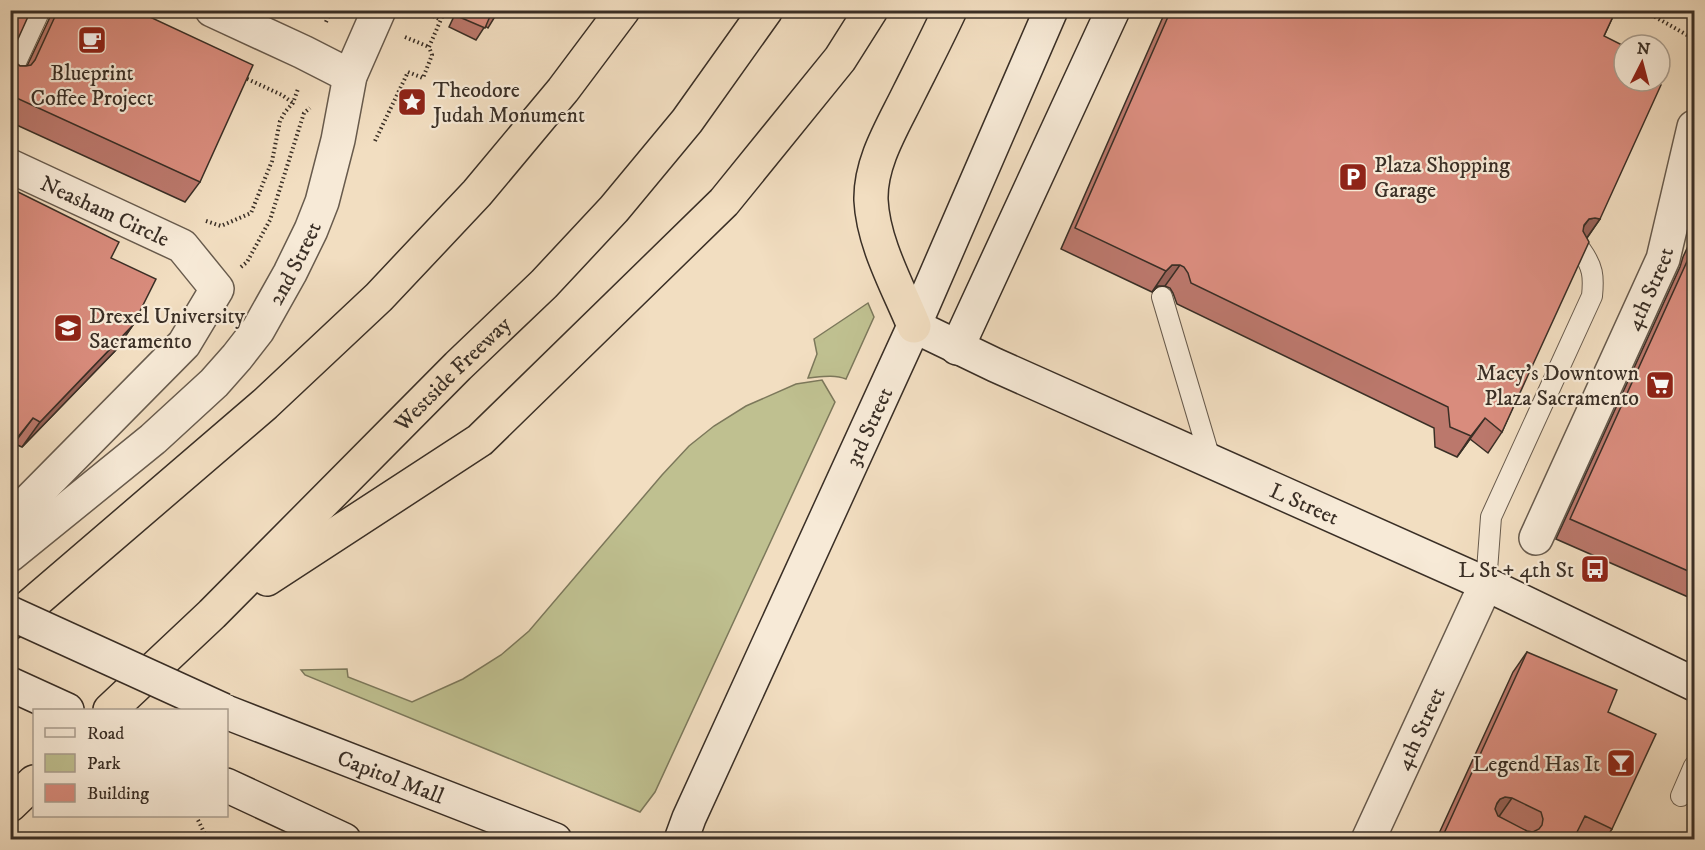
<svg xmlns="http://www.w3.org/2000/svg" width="1705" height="850" font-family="'IM FELL DW Pica',serif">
<rect width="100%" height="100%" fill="#f2dec1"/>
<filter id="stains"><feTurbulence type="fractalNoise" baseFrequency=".00333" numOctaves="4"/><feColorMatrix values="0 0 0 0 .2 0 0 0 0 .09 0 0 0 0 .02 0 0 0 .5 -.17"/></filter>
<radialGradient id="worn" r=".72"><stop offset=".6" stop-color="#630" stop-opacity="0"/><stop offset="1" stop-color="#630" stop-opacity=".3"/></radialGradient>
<path fill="#bfc090" stroke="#7c785b" stroke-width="1.5" d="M868,303L874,317L846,379C834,374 820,377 808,378L817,354L814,339Z
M822,380L835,402L655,792L640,812L305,675L301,670L347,669L348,677L412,702L463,679L501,655L529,631L662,475L689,446L714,426L746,406L796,384Z"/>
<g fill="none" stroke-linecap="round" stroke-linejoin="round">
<g stroke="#685b4d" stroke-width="22">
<path id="lane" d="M10,75L40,10
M1162,297L1211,462
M1486,584L1491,517L1592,296C1594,276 1593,267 1581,250
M1681,796L1694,766"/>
</g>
<g stroke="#685b4d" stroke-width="36">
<g id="street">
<path d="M212,10L303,52L350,76"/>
<path id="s1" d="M10,166L182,246L217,289L184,344L10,520"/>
<path id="s2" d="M1536,538L1663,259L1694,127"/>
<path id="s3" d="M10,555L153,439L214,383L237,357L258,330L290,273L311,230L322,202L338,140L350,76L379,10"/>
<path id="s4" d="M1368,840L1486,584"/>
</g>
</g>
<g stroke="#3a2f26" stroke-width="36">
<g id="secondary">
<path id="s5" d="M914,326L995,365L1486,584L1694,684"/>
<path d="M957,348L1113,10"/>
<path d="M10,684L67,710"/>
<path id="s6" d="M226,712L555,840"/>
<path d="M226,785L344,840"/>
<path id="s7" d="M681,840L689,818L914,326L1051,10"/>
</g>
</g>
<g stroke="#3a2f26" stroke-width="36">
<g id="highway">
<path d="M914,326C898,287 873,243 871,200C870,162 893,126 909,93C923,65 937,38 950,10"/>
<path d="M267,579L480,440L724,202L840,59L871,10"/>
<path d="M10,623L265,404L379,297L477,193L563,90L623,10"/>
<path id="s8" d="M110,710L212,614L458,366L544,284L614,209L687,121L766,10"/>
<path d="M10,805L34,782"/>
</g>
</g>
<path stroke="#3a2f26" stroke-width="4" stroke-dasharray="1.5 3" stroke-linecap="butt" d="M421,10L441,20
M1643,10L1694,39
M326,22L331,10
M405,37L429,47
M243,77L282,95L293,103
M375,141L408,72L423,78L432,55L429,47L445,10
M206,221L221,226L251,213L272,161L280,121L285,112L293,103L298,89
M241,267L247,262L270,220L304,113L310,108
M198,820L208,840"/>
<use href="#lane" stroke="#f7ead7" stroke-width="20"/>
<use href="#street" stroke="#f7ead7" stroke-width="33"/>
<use href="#secondary" stroke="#f7ead7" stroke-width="33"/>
<use href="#highway" stroke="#f2dec1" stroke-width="33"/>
<g stroke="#3a2f26" stroke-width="36" stroke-linecap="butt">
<path id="secondary-bridge" d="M10,613L223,710"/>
</g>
<use href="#secondary-bridge" stroke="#f7ead7" stroke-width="33"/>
</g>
<path fill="#bb786c" stroke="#3a2f26" stroke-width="1.5" d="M10,10L13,50L12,55L14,61L20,66H27L51,15L52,10H135L200,182L185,202L10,122Z
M457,10H499L488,28L485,26L476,40L449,27Z
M1166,10H1616L1604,36L1600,219L1587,238L1502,432L1488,453L1470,439L1457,457L1435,447L1434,428L1177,304L1173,293L1170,288L1165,286H1158L1152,292L1061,249Z
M10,188L111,258L133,325L115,351L22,447L15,444L10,449Z
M1695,231V600L1556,539L1680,267L1683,257Z
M1527,652L1608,712L1612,829L1605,840H1578L1574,838L1573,840H1436L1513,672Z"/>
<path fill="#986258" stroke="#3a2f26" stroke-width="1.5" d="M1595,218L1600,219L1586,239L1570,245L1589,219Z
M1172,265H1180L1165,286H1158L1152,292L1166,271Z
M133,325L115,351L22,447L40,422Z
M33,418L10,449V447Z
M1485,418L1470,439L1457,457L1471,436Z
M1505,797L1512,798L1498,818L1486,820L1500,799Z"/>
<path fill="#d98c7d" stroke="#3a2f26" stroke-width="1.5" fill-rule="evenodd" d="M10,10H31L13,50L12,55L14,61L20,66H26L31,65L35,60L58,10H135L253,65L200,182L10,95Z
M459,10H499L496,16L491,14L485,28L457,16Z
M1171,10H1616L1604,36L1624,46V81H1657L1661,85L1600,219L1595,218L1589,219L1584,225L1583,231L1589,242L1502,432L1485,418L1471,436L1450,427L1448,407L1191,283L1188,273L1184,267L1180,265H1172L1166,271L1075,228Z
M10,188L119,242L111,258L156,279L133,325L40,422L33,418L10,447Z
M1694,246H1695V574L1570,519Z
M1527,652L1617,690L1608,712L1656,734L1612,829L1585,816L1573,840H1441ZM1505,797L1512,798L1541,812L1543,819L1542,825L1539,829L1533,832L1527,831L1498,816L1495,809L1497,803L1500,799Z"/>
<defs>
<g id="cafe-square" transform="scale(1.5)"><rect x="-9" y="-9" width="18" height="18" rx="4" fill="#8f2418" stroke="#f7ead7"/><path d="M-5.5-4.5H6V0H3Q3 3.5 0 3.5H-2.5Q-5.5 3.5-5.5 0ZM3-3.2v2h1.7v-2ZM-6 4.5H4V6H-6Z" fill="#fff"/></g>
<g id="sight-square" transform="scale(1.5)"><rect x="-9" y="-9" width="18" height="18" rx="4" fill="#8f2418" stroke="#f7ead7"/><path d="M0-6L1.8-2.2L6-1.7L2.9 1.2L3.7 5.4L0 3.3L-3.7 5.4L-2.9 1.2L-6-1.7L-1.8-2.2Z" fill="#fff"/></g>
<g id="parking-square" transform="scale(1.5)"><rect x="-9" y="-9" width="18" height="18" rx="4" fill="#8f2418" stroke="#f7ead7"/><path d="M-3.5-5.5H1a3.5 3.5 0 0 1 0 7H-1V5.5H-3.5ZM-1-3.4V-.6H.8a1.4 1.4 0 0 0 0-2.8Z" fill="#fff"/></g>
<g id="university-square" transform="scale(1.5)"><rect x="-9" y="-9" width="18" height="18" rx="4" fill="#8f2418" stroke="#f7ead7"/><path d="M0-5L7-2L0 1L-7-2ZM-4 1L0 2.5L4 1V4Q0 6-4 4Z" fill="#fff"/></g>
<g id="supermarket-square" transform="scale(1.5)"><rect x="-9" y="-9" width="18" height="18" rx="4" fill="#8f2418" stroke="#f7ead7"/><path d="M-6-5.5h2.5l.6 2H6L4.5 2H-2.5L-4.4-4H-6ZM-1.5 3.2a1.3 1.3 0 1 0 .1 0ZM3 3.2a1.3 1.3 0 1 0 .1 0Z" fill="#fff"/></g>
<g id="bus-square" transform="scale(1.5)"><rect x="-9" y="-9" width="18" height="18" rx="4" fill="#8f2418" stroke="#f7ead7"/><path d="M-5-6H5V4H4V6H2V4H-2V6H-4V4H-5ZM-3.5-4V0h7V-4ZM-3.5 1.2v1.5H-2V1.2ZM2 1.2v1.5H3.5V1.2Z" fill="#fff"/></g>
<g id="bar-square" transform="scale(1.5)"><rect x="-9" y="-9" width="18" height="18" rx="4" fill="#8f2418" stroke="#f7ead7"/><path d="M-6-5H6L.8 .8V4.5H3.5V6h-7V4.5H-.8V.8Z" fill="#fff"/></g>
</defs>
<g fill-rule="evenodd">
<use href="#cafe-square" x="92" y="40"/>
<use href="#sight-square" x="412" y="102"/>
<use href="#parking-square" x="1353" y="177"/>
<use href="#university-square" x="68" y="328"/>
<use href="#supermarket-square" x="1660" y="385"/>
<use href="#bus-square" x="1595" y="569"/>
<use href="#bar-square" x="1621" y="763"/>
</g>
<g text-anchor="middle" stroke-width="4.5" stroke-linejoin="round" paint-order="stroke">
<g font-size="22" fill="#3a2f26" stroke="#f7ead7" text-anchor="start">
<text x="92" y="80" text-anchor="middle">Blueprint<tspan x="92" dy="25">Coffee Project</tspan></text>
<text x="433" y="97">Theodore<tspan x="433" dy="25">Judah Monument</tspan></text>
<text x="1374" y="172">Plaza Shopping<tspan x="1374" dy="25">Garage</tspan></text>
<text x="89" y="323">Drexel University<tspan x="89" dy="25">Sacramento</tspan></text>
<text x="1639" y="380" text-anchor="end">Macy's Downtown<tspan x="1639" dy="25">Plaza Sacramento</tspan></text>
<text x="1574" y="577" text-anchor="end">L St + 4th St</text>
<text x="1600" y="771" text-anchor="end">Legend Has It</text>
</g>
<g font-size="22" fill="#3a2f26" stroke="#f7ead7">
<text dy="8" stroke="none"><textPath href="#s1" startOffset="105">Neasham Circle</textPath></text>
<text dy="8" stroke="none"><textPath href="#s3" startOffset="412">2nd Street</textPath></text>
<text dy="8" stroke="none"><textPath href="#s2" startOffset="274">4th Street</textPath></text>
<text dy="8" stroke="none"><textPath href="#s8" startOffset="480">Westside Freeway</textPath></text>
<text dy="8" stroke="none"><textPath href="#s7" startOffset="454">3rd Street</textPath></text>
<text dy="8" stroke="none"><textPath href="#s5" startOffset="429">L Street</textPath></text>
<text dy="8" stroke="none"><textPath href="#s4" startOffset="123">4th Street</textPath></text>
<text dy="8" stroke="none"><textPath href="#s6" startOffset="177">Capitol Mall</textPath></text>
</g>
</g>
<rect width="1705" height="850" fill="none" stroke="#f2dec1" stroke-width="36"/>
<rect x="12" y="12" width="1681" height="826" fill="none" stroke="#3a2f26" stroke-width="3"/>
<rect x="18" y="18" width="1669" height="814" fill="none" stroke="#3a2f26" stroke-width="1.5"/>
<rect x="33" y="709" width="195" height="108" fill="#f7ead7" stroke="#ab9f90" stroke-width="1.5"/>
<rect x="45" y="728" width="30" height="9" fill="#f7ead7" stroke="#ab9f90" stroke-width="1.5"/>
<text x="87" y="739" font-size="18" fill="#3a2f26">Road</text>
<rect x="45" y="754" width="30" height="18" fill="#bfc090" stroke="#ab9f90" stroke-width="1.5"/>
<text x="87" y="769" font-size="18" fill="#3a2f26">Park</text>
<rect x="45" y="784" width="30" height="18" fill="#d98c7d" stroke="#ab9f90" stroke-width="1.5"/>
<text x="87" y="799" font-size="18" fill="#3a2f26">Building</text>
<g transform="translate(1642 63) rotate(6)"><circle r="28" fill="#f7ead7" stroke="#ab9f90" stroke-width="1.5"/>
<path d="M0-4.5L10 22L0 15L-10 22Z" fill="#8f2418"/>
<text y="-9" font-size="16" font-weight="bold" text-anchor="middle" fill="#3a2f26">N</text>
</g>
<rect width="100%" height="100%" filter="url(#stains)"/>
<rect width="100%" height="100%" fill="url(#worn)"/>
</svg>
